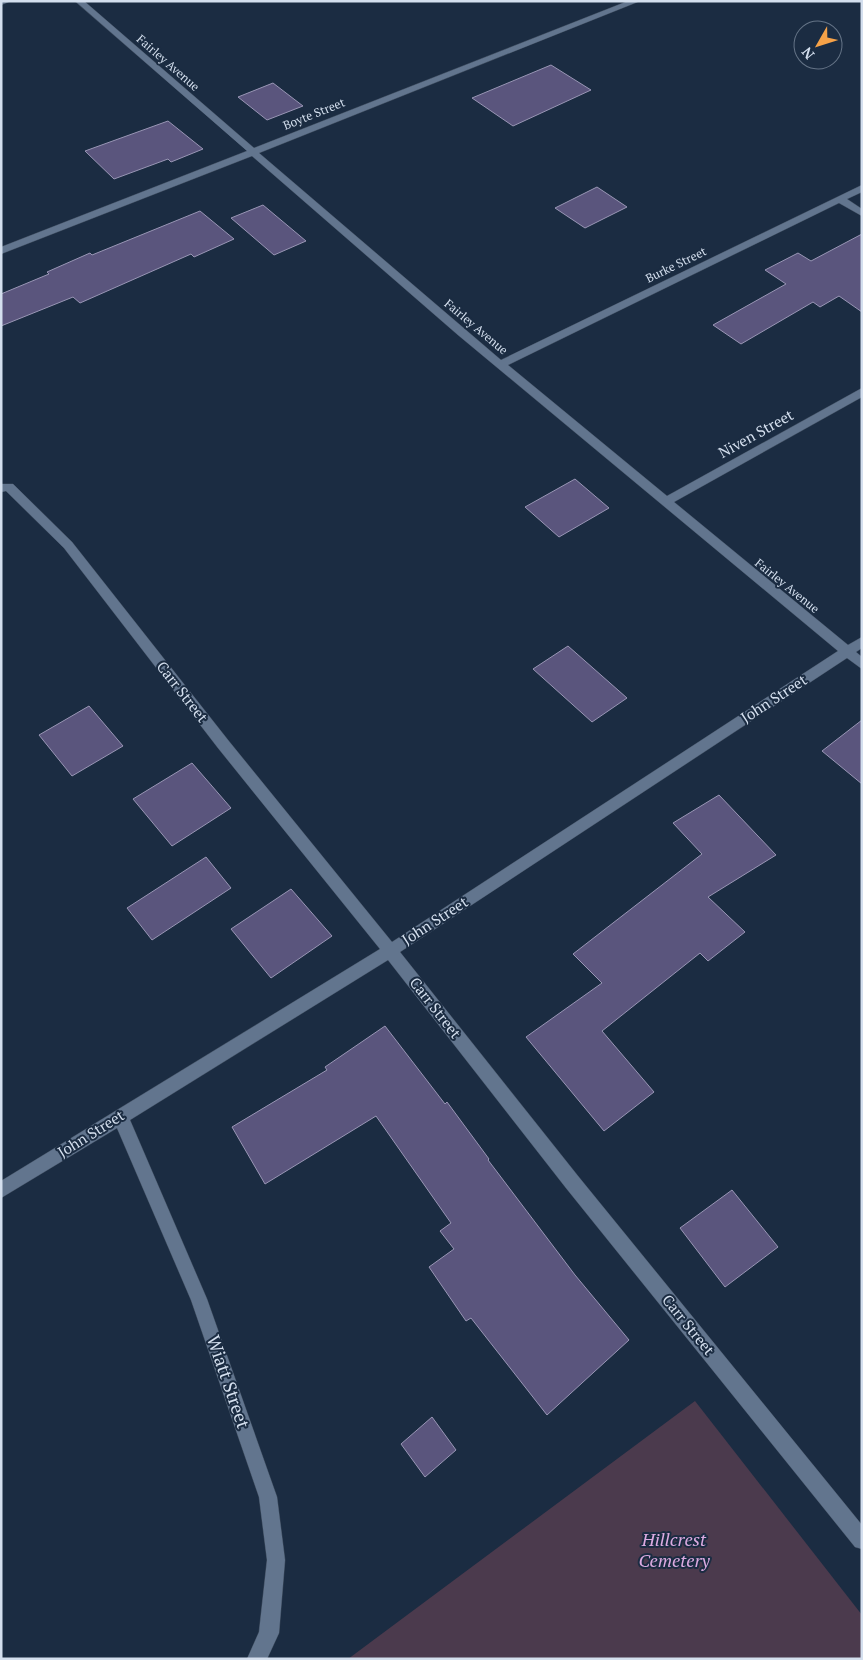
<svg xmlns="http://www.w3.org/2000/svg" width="863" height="1660" font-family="'PT Serif',serif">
<rect width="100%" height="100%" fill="#1b2c42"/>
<path fill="#4b3a4d" d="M695,1401L862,1615V1659H348Z"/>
<path fill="#5a557d" stroke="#9996b5" d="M551,65L591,90L513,126L472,98Z
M273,83L303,106L267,120L238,97Z
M168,121L203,149L171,162L168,159L114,179L85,151Z
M597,187L627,207L585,228L555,208Z
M263,205L306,241L274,255L231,218Z
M200,211L234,239L194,257L191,254L80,303L73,297L1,326V294L49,274L47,272L90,253L92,255Z
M862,234V312L839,296L820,307L813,302L741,344L713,325L786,284L765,270L798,253L811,261Z
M575,479L609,508L559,537L525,507Z
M568,646L627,698L592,722L533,669Z
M89,706L123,746L72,776L39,735Z
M862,720V784L822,751Z
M192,763L231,808L172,846L133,799Z
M719,795L776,855L708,897L745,932L708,961L700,953L602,1031L654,1092L604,1131L526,1037L602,983L573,954L702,854L673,823Z
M206,857L231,888L152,940L127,908Z
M291,889L332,936L271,978L231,929Z
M385,1026L445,1104L447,1102L489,1159L488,1160L575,1275L629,1340L547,1415L471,1318L466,1321L429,1267L454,1249L440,1231L451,1223L376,1116L265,1184L232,1127L327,1070L325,1067Z
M732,1190L778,1247L725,1287L680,1228Z
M432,1417L456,1450L425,1477L401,1444Z"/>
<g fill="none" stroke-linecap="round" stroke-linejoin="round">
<g stroke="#3b495b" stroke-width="1">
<path id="minor" d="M1,1H11L1,5Z
M75,1H84L254,148L628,1H640L259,153L501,360L862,185V192L847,199L862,209V216L839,203L508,365L667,496L862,388V397L674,502L848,645L862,637V648L856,652L862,657V669L847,658L400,952L578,1176L862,1525V1549L855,1547L566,1188L388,960L130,1120L207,1299L277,1497L285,1560L279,1633L267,1659H247L259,1632L267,1560L259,1497L191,1300L117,1128L1,1198V1181L380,949L218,748L64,548L6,491L1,492V484H13L72,542L228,740L392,942L838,651L458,335L252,156L1,254V247L247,151Z"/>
</g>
<use href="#minor" fill="#62758e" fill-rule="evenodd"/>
</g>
<g text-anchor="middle" stroke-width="4" stroke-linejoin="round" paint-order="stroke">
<g font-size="12" fill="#d4dfee" stroke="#1b2c42">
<text transform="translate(168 63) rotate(41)" y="4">Fairley Avenue</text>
<text transform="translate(314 114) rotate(-22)" y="4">Boyte Street</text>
<text transform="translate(676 265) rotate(-26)" y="4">Burke Street</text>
<text transform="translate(476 327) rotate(40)" y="4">Fairley Avenue</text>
<text transform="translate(787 586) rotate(39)" y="4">Fairley Avenue</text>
</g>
<g font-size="15" fill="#d4dfee" stroke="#1b2c42">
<text transform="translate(756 434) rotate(-29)" y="5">Niven Street</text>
<text transform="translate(182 692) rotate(52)" y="5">Carr Street</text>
<text transform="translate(774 699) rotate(-33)" y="5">John Street</text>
<text transform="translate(435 921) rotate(-33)" y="5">John Street</text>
<text transform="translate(435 1008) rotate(52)" y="5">Carr Street</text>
<text transform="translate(91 1134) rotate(-32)" y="5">John Street</text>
<text transform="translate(688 1325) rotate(51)" y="5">Carr Street</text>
</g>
<g font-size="18" fill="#d4dfee" stroke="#1b2c42">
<text transform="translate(228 1382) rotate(71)" y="6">Wiatt Street</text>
</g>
<g font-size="18" font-style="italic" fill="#dcaae1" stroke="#1b2c42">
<text x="674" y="1546">Hillcrest<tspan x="674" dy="21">Cemetery</tspan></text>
</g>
</g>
<rect width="863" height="1660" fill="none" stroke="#d4dfee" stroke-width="5"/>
<g transform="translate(818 45) rotate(231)"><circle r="24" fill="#1b2c42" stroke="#657487"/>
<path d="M0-4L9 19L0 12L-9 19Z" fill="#f6a248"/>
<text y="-8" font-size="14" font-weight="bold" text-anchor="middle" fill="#d4dfee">N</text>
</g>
</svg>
